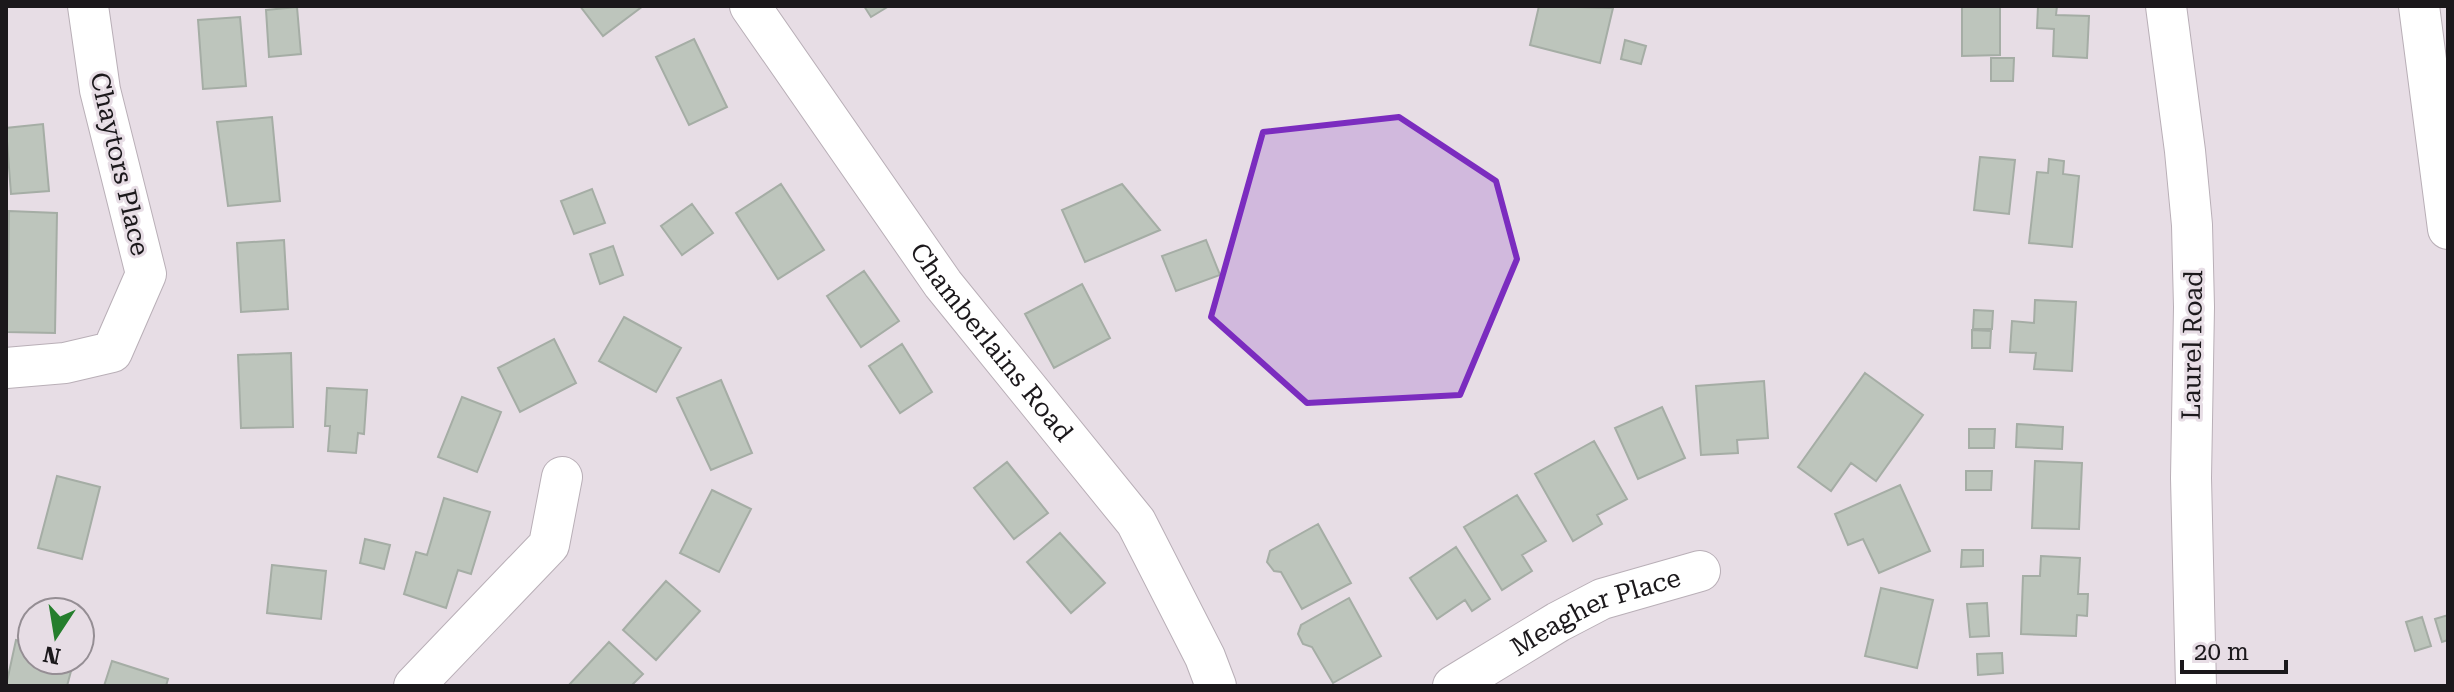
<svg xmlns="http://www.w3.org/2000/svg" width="2454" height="692" font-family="'Roboto Serif',serif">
<rect width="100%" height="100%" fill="#e7dde5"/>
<path fill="#bdc5bc" stroke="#a5ada5" stroke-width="2" d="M580,6H643L603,36Z
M864,6H889L871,17Z
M1539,6L1613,8L1600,63L1530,45Z
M1962,6H2000V55L1962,56Z
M2038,6H2057L2056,15L2089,16L2087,58L2053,56L2054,29L2037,28Z
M297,7L301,54L269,57L266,10Z
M240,17L246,86L203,89L198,20Z
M694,39L727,107L689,125L656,57Z
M1625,40L1646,46L1641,64L1621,59Z
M1991,58H2014L2013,81H1991Z
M272,117L280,201L228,206L217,122Z
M43,124L49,191L11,194L6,128Z
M1980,157L2015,160L2009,214L1974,210Z
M2049,159L2064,161L2063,174L2079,176L2072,247L2029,243L2037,172L2048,173Z
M781,184L824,250L778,279L736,213Z
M1122,184L1160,230L1085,262L1062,210Z
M592,189L605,223L574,234L561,201Z
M692,204L713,233L682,255L661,226Z
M9,211L57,213L55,333L7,332Z
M284,240L288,309L241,312L237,243Z
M1206,240L1220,275L1176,291L1162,256Z
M613,246L623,275L600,284L590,254Z
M864,271L899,321L861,347L827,296Z
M1082,284L1110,338L1054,368L1025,314Z
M2035,300L2076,302L2072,371L2034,369L2036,353L2010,352L2012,321L2034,323Z
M1974,310L1993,311L1992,329H1973Z
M624,317L681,348L656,392L599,361Z
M1972,330L1991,331L1990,348H1972Z
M554,339L576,383L520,412L498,368Z
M902,344L932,392L900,413L869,366Z
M291,353L293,427L241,428L238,355Z
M1865,373L1923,415L1876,481L1851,463L1831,491L1798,467Z
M721,380L752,453L711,470L677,398Z
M1764,381L1768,438L1737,440L1738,453L1701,455L1696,386Z
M327,388L367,390L364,434L358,433L356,453L328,451L330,426H325Z
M462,397L501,412L477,472L438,457Z
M1662,407L1685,458L1638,479L1615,428Z
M2017,424L2063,427L2062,449L2016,447Z
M1969,429H1995L1994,448H1969Z
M1594,441L1627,499L1597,515L1602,524L1573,541L1535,474Z
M2035,461L2082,463L2079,529L2032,528Z
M1007,462L1048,513L1014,539L974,488Z
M1966,471H1992L1991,490H1966Z
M57,476L100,487L82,559L38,548Z
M1900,485L1930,551L1879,573L1863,539L1848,545L1835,514Z
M712,490L751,509L719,572L680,553Z
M1517,495L1546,541L1522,555L1532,571L1502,590L1464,527Z
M444,498L490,512L471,574L458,570L446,608L404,594L416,552L427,555Z
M1318,524L1351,583L1302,609L1281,572L1274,571L1267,562L1270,551Z
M1060,533L1105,583L1071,613L1027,562Z
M365,539L390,545L384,569L360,563Z
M1456,547L1490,599L1472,611L1465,600L1437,619L1410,578Z
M1962,550H1983V566L1961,567Z
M2041,556L2080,558L2078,594H2088L2087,616L2077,615L2076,636L2021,634L2023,576H2040Z
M272,565L326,571L321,619L267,613Z
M666,581L700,611L656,660L623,630Z
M1881,588L1933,600L1917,668L1865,656Z
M1349,598L1381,656L1333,683L1312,647L1303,644L1298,634L1301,625Z
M1987,603L1989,636L1970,637L1967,604Z
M2448,615V640L2442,642L2435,619Z
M2422,617L2431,646L2415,651L2406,622Z
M16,640L32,644V660H74L67,686H6Z
M609,642L643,674L631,686H568Z
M2002,653L2003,673L1978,675L1977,654Z
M112,661L168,679L166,686H104Z"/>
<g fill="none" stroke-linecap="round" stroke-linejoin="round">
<g stroke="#b9afb7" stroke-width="42">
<g id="minor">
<path id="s1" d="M750,6L943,284L1136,522L1205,657L1216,686"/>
<path d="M2166,6L2185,151L2192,225L2194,307L2191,478L2196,686"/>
<path d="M2419,6L2448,229"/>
<path d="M6,368L65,363L112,352L146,274L100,90L88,6"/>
<path d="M414,686L549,545L562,477"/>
<path id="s2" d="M1453,686L1558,622L1602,599L1700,571"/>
</g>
</g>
<use href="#minor" stroke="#fff" stroke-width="40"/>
</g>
<path fill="#7b2cbf" fill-opacity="0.2" stroke="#7b2cbf" stroke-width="6" stroke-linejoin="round" d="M1399,117L1496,181L1517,259L1460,395L1307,403L1211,317L1263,132Z"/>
<g text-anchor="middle" stroke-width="6" stroke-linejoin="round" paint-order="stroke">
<g font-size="26" fill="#1b181b" stroke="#e7dde5">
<text transform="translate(120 164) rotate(77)" y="9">Chaytors Place</text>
<text dy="9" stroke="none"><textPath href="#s1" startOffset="414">Chamberlains Road</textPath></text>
<text transform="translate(2192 345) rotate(-89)" y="9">Laurel Road</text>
<text dy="9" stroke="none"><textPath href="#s2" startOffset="162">Meagher Place</textPath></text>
</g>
</g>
<rect width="2454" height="692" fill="none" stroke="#1b181b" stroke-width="16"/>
<g transform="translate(56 636) rotate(192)"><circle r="38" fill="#e7dde5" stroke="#958e94" stroke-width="2"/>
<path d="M0-6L14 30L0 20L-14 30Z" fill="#257e2d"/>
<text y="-12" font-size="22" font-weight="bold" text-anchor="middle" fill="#1b181b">N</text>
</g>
<path d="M2182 660v12h104v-12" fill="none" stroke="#1b181b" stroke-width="4"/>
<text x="2194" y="660" font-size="24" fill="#1b181b" stroke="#e7dde5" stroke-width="6" paint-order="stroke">20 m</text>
</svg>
